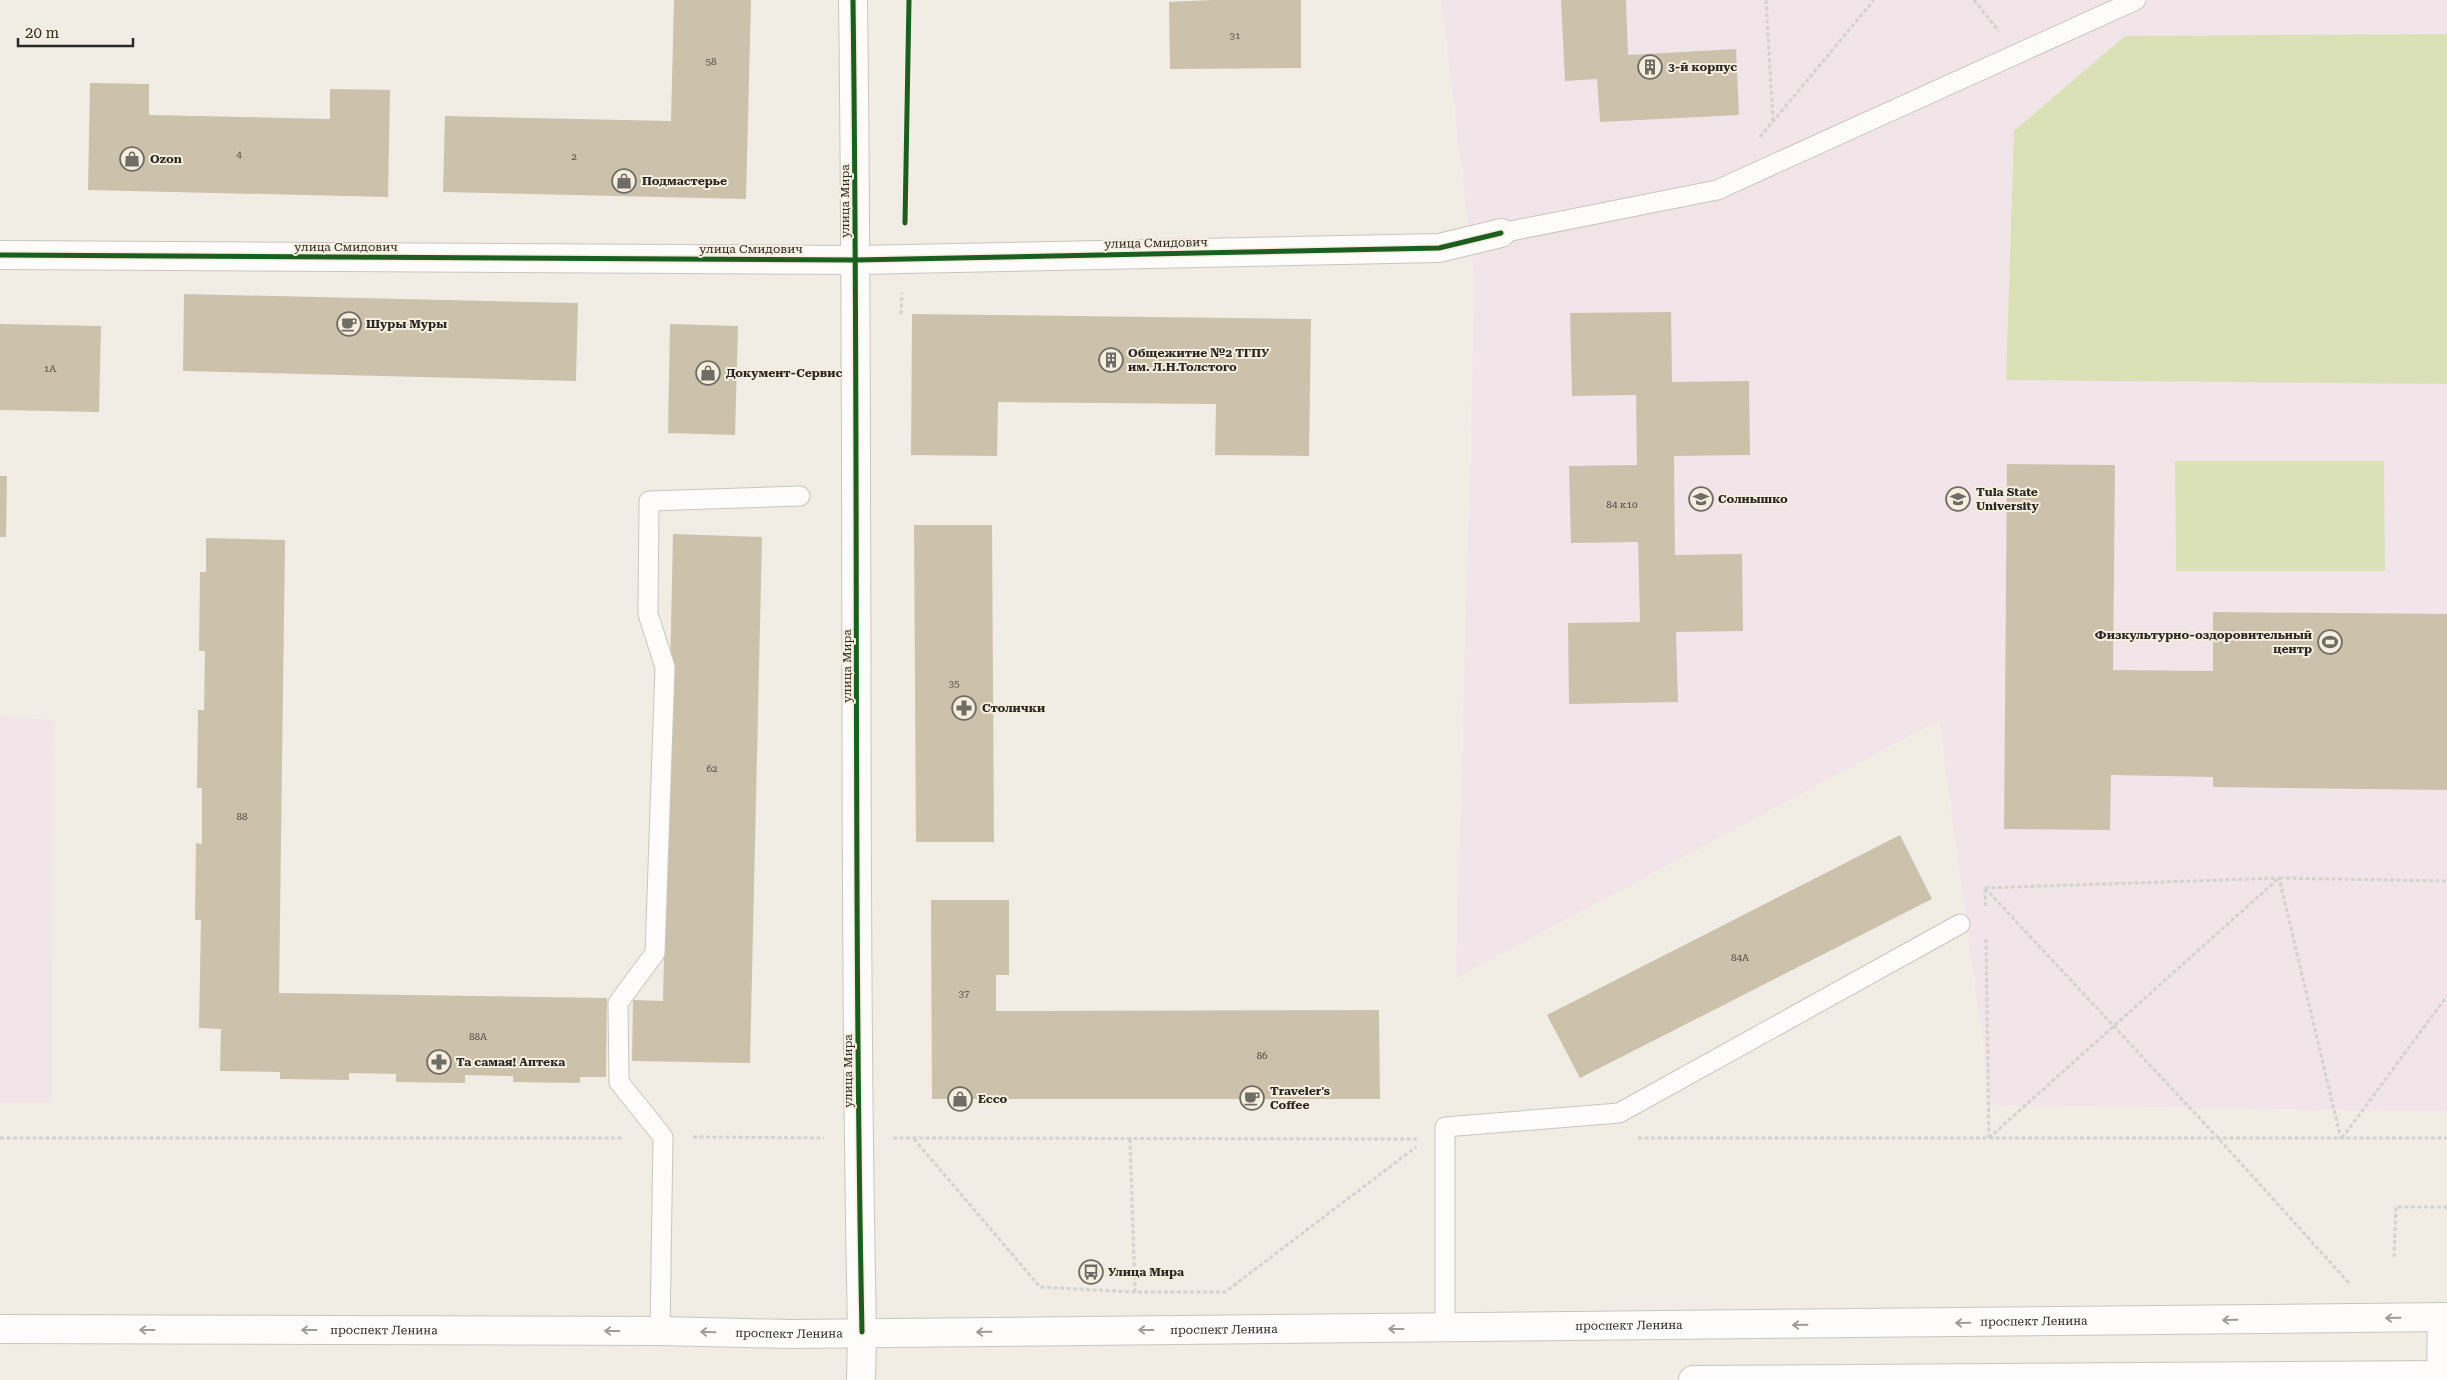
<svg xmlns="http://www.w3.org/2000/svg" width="2447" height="1380" font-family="'Roboto Serif',serif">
<rect width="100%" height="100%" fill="#f1ede4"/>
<path fill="#f1e5ea" d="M1441,0H2447V1111L1991,1105L1939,720L1456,978L1475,278Z
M0,716L53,720L52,1102L0,1103Z"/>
<path fill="#dae1b6" d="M2447,34V384L2006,380L2014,131L2125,36Z
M2175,461H2384L2385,571H2176Z"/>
<path fill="#ccc2ac" d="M674,0H751L746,199L443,192L445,116L671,121Z
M1212,0H1301V68L1170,69L1169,2Z
M1561,0H1626L1628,55L1736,49L1739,115L1600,122L1597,79L1565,81Z
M90,83L149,84V115L330,119V89L390,90L388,197L88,190Z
M184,294L578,303L576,381L183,371Z
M1671,312L1672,382L1749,381L1750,455L1674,456L1675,555L1742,554L1743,631L1676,632L1678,702L1569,704L1568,623L1640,622L1638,542L1571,543L1569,466L1637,465L1636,395L1572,396L1570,313Z
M912,314L1311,319L1309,456L1215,455L1216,404L998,402L997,456L911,455Z
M0,324L101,326L99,412L0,410Z
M670,324L738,326L735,435L668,433Z
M2007,464L2115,465L2113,670L2213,671V612L2447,614V790L2213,787V777L2111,775L2110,830L2004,829Z
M0,476H7L6,537H0Z
M914,525H992L994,842H916Z
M673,534L762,537L750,1063L632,1061L633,1000L663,1001Z
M206,538L285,540L279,993L607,998L606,1077H580V1083L513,1082V1076L465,1075V1083L396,1082V1074L349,1073V1080L280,1079V1072L220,1071L221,1029L199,1028L201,920H195L196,843L202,844V788H197L198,710H204L205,651H199L200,572H206Z
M1900,835L1932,899L1580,1078L1547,1015Z
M931,900H1009V975H996V1011L1379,1010L1380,1099H932Z"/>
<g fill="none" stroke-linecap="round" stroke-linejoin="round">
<g stroke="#c9c5bf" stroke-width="21">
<path id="service" d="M1501,233L1717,190L2136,0
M1445,1329V1127L1619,1113L1960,924
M660,1331L663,1137L619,1082L618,1003L655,953L665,667L648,614L649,501L800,496"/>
</g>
<g stroke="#c9c5bf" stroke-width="30">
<path id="minor" d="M853,0C859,444 853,888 862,1332
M0,255L856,260L1439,248L1501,233"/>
</g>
<g stroke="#c9c5bf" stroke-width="30">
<g id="primary">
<path id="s1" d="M0,1329L660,1331L791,1334L2447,1317"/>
<path d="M2441,1375L2442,1317"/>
<path d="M861,1380L862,1332"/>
<path d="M1693,1380L2447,1375"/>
</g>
</g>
<path stroke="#d4d3d0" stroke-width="3" stroke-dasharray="4 2.5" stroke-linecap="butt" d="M1766,0L1773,121
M1974,0L1999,31
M1760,137L1874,0
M905,224L909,0
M901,314L902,293
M1985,888L2218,1138L2349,1283
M1985,888L2279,878L2341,1139
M1985,889L1986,908
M1986,939L1989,1138
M693,1137L824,1138
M0,1138H624
M893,1138L1417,1139
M1638,1138H2447
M1989,1138L2279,878L2447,881
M2342,1138L2447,996
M914,1139L1040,1287L1135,1292
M1130,1139L1135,1292H1225L1416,1147
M2394,1257L2396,1207H2447"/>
<use href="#service" stroke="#fdfcfb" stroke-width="19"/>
<use href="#minor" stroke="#fdfcfb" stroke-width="28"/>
<use href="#primary" stroke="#fdfcfb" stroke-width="28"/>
<g stroke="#f6eedf" stroke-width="8">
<path id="cycleway" d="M853,0C859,444 853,888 862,1332
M905,223L909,0
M0,255L856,260L1439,248L1501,233"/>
</g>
<use href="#cycleway" stroke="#1b5e20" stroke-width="5"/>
</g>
<defs><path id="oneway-shaft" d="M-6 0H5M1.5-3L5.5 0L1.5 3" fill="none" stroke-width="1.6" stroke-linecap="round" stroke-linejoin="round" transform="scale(1.25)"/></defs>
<g stroke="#9e9d9a">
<use href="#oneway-shaft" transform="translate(2393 1318) rotate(179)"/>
<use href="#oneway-shaft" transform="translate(2230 1320) rotate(179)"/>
<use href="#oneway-shaft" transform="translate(1963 1323) rotate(179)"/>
<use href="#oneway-shaft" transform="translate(1800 1325) rotate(179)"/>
<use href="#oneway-shaft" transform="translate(1396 1329) rotate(180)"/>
<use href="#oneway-shaft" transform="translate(147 1330) rotate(-180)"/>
<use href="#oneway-shaft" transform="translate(309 1330) rotate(-180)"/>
<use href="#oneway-shaft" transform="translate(1146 1330) rotate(180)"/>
<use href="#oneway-shaft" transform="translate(612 1331) rotate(-180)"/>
<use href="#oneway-shaft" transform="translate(708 1332) rotate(-178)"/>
<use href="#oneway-shaft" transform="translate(984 1332) rotate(179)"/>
</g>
<defs>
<g id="building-ring" transform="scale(1.25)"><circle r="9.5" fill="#f6eedf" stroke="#706d67" stroke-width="1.5"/><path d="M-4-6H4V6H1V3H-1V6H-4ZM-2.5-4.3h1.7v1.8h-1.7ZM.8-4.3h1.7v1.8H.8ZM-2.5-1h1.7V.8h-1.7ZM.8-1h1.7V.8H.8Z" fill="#706d67"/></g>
<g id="shop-ring" transform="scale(1.25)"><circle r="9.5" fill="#f6eedf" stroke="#706d67" stroke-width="1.5"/><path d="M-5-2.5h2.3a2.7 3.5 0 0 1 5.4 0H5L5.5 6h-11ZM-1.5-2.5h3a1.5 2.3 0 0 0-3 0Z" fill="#706d67"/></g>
<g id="cafe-ring" transform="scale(1.25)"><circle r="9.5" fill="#f6eedf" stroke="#706d67" stroke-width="1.5"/><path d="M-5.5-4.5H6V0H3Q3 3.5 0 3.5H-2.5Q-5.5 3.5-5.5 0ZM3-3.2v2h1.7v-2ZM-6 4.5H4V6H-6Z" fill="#706d67"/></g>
<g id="school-ring" transform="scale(1.25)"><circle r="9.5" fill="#f6eedf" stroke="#706d67" stroke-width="1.5"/><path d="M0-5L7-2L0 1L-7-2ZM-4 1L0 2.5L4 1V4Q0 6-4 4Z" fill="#706d67"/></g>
<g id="university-ring" transform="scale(1.25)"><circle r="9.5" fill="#f6eedf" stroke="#706d67" stroke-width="1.5"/><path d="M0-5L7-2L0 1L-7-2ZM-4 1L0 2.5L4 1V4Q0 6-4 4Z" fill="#706d67"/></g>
<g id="stadium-ring" transform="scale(1.25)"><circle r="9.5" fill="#f6eedf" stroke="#706d67" stroke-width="1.5"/><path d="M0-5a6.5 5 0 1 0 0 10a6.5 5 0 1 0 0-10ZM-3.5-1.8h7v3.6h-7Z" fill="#706d67"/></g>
<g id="pharmacy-ring" transform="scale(1.25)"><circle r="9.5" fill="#f6eedf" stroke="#706d67" stroke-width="1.5"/><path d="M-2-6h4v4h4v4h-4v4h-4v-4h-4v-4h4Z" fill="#706d67"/></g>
<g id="bus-ring" transform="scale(1.25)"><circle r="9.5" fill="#f6eedf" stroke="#706d67" stroke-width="1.5"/><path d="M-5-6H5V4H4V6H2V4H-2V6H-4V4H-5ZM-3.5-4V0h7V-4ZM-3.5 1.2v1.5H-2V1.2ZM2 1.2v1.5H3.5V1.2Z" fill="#706d67"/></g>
</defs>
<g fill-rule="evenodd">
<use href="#building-ring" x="1650" y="67"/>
<use href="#shop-ring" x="132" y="159"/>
<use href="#shop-ring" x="624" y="181"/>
<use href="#cafe-ring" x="349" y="324"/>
<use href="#building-ring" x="1111" y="360"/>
<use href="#shop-ring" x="708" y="373"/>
<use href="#school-ring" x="1701" y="499"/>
<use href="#university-ring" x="1958" y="499"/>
<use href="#stadium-ring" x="2330" y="642"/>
<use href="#pharmacy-ring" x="964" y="708"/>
<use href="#pharmacy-ring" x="439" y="1062"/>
<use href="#cafe-ring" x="1252" y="1098"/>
<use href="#shop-ring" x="960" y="1099"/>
<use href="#bus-ring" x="1091" y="1272"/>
</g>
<g text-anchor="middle" stroke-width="4" stroke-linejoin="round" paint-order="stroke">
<g font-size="10" fill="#534e45">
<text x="1235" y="39">31</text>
<text x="711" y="65">58</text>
<text x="239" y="158">4</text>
<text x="574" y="160">2</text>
<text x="50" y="372">1А</text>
<text x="1622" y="508">84 к10</text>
<text x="954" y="687">35</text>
<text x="712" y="772">62</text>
<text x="242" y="820">88</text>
<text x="1740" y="961">84А</text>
<text x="964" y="997">37</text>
<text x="478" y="1040">88А</text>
<text x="1262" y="1059">86</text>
</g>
<g font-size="12" font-weight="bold" fill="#2b2823" stroke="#f6eedf" text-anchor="start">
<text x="1668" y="71">3-й корпус</text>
<text x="150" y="163">Ozon</text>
<text x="642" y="185">Подмастерье</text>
<text x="366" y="328">Шуры Муры</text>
<text x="1128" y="357">Общежитие №2 ТГПУ<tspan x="1128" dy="14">им. Л.Н.Толстого</tspan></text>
<text x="726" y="377">Документ-Сервис</text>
<text x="1976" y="496">Tula State<tspan x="1976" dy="14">University</tspan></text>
<text x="1718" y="503">Солнышко</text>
<text x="2312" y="639" text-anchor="end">Физкультурно-оздоровительный<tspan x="2312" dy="14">центр</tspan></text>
<text x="982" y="712">Столички</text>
<text x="456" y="1066">Та самая! Аптека</text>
<text x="1270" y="1095">Traveler's<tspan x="1270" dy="14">Coffee</tspan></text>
<text x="978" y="1103">Ecco</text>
<text x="1108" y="1276">Улица Мира</text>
</g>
<g font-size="12" fill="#2b2823" stroke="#f6eedf">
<text transform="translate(845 201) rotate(-90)" y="4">улица Мира</text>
<text transform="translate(1156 243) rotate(-1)" y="4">улица Смидович</text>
<text x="346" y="251">улица Смидович</text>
<text x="751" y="253">улица Смидович</text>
<text transform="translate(847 666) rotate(-90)" y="4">улица Мира</text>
<text transform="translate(848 1071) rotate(-90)" y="4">улица Мира</text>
<text dy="4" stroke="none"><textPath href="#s1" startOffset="2034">проспект Ленина</textPath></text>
<text dy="4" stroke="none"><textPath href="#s1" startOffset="1629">проспект Ленина</textPath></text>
<text dy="4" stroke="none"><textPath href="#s1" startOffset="384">проспект Ленина</textPath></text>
<text dy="4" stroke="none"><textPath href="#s1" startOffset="1224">проспект Ленина</textPath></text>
<text dy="4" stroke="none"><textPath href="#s1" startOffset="789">проспект Ленина</textPath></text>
</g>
</g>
<path d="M18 38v8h115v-8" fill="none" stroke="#2b2823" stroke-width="2.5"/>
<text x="25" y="38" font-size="15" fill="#2b2823" stroke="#f6eedf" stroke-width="4" paint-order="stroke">20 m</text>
</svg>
